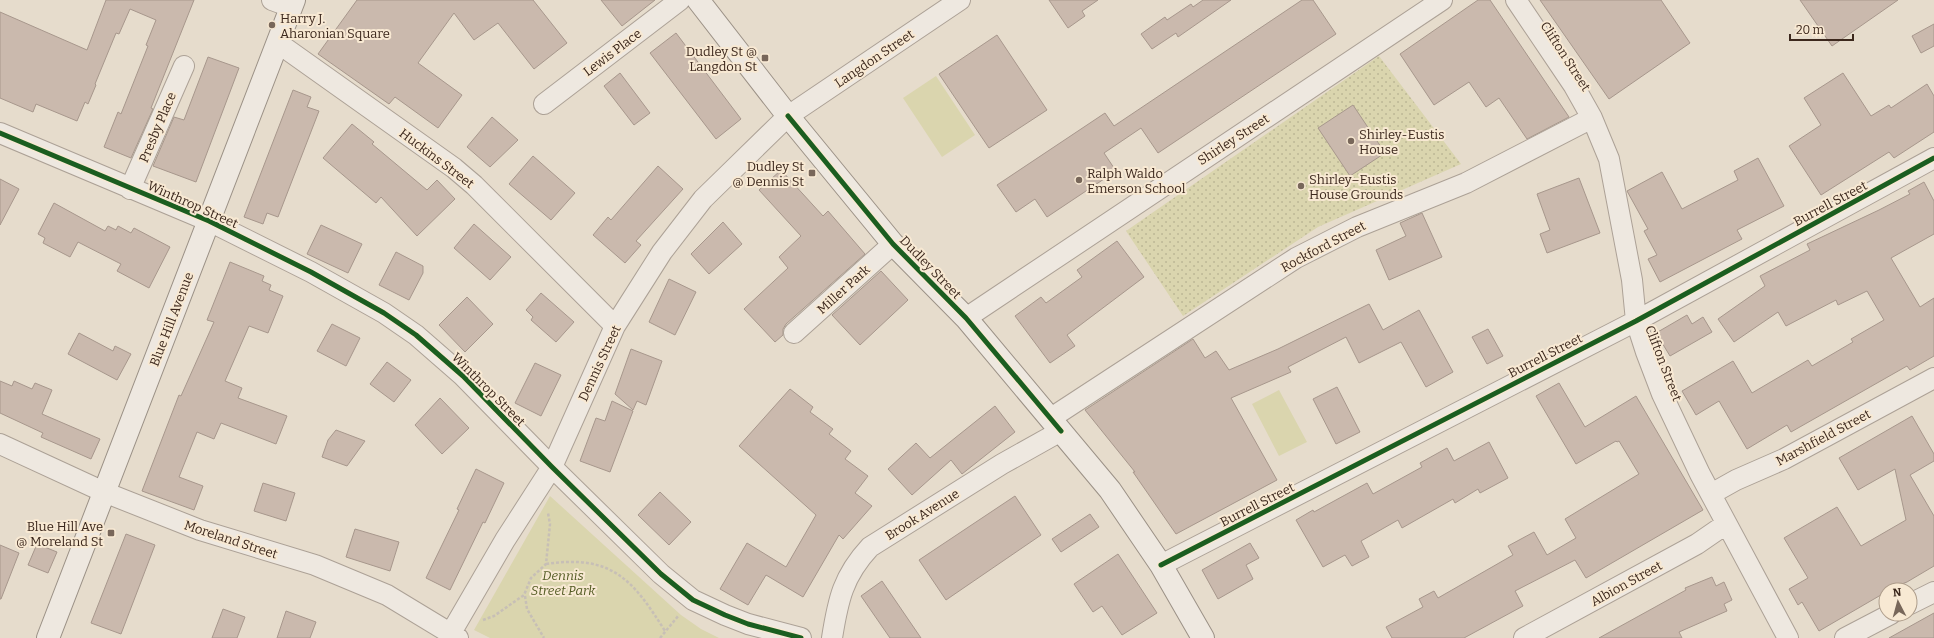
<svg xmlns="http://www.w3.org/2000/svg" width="1934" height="638" font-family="Bitter,serif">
<defs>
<pattern id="grass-dots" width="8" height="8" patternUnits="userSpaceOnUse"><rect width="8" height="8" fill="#dad5ae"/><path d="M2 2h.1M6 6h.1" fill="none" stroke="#bcb795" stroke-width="1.8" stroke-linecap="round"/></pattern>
</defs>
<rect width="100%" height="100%" fill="#e6dccc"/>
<path fill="url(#grass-dots)" d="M1379,56L1461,164L1318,227L1183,316L1126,231Z"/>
<path fill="#dad5ae" d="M936,76L975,135L942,157L903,98Z
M1279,390L1307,442L1279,456L1252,404Z
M550,496L681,615L701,629L719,638H490L474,630Z"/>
<path fill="#cab9ad" stroke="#a7978c" d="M106,0H194L151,108L153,109L131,158L104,147L118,112L121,114L148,46L146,45L156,20L130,9L119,34L116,33L95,84L96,85L88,104L85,102L77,121L36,104L33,112L0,98V12L87,50Z
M357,0H533L567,43L534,69L498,23L474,40L454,13L418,63L462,95L438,128L395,97L389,104L318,54Z
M601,0H655L622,26Z
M1049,0H1098L1082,11L1085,16L1068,28Z
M1203,0H1231L1178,37L1176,33L1152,49L1141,34L1165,17L1167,20L1191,4L1193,7Z
M1302,0H1313L1336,34L1158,153L1141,128L1104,153L1116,171L1047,217L1035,199L1016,212L997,185L1105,113L1114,126Z
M1478,0H1490L1569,117L1527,139L1499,98L1486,107L1469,82L1434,105L1400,54Z
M1540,0H1661L1690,43L1609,99Z
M1800,0H1898L1832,46Z
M1934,24V46L1921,53L1912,36Z
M676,33L741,119L716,139L650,53Z
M997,35L1047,110L989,148L939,74Z
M208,57L239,68L196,182L153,166L174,117L184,120Z
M620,73L650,113L634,125L604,86Z
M1843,73L1871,116L1889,105L1891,108L1927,84L1934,96V132L1894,158L1889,152L1821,195L1789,146L1821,125L1804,98Z
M293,90L311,97L307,107L319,111L278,217L267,213L263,224L244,217Z
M1353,105L1385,153L1350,176L1318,128Z
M492,117L518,140L490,167L467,147Z
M352,124L374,142L372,144L427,190L437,180L455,199L417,236L381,197L376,203L323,158Z
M533,156L575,193L551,220L509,184Z
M1758,158L1784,206L1737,230L1742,239L1660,282L1648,259L1657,255L1644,231L1648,229L1627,191L1662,172L1682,209L1738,180L1734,171Z
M658,166L683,189L636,241L641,245L625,263L593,235L608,217L611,220Z
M781,170L823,216L828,211L865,254L786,324L783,329V335L775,342L744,309L788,268L779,257L801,236L759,190Z
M1579,178L1600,233L1547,253L1540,234L1550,230L1537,194Z
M0,179L19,189L0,225Z
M1924,182L1934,201V234L1891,258L1920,307L1934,298V356L1910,370L1907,366L1791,432L1787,425L1747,449L1719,401L1696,415L1682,391L1733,361L1752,393L1808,360L1812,366L1853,342L1851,339L1884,320L1867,291L1838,305L1836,300L1786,326L1778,312L1734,342L1718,319L1765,286L1760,276L1810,250L1807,244L1879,210L1910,194L1908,191Z
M54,203L105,231L108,226L116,230L118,226L131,233L134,228L170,247L149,288L117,271L121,264L78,242L70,257L43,243L45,238L38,234Z
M1422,213L1442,257L1389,280L1376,250L1406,236L1400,223Z
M723,222L742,244L709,274L691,254Z
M474,224L511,257L490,280L454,248Z
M321,225L362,244L348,273L307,254Z
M1117,241L1144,277L1067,335L1075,346L1050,363L1015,316L1041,297L1046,303L1082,277L1077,270Z
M396,252L423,266V273L409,300L379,285Z
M230,262L264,276L262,281L271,285L269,290L283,296L268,333L249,326L225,381L242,388L238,398L287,416L276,444L221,423L214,439L197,432L179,477L203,486L194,510L142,491L179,395L181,396L214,322L207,320Z
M881,271L908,300L860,345L832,315Z
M669,279L696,292L675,335L649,322Z
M541,293L574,322L556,342L531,320L533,317L526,310Z
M467,297L493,324L465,352L439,325Z
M1369,304L1383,330L1419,310L1453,372L1426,387L1401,342L1359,363L1346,337L1288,367L1291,372L1231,398L1277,480L1176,534L1133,472H1135L1085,410L1193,339L1205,358L1216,351L1229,370L1278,349Z
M1687,315L1692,324L1703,317L1712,332L1670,356L1656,333Z
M332,324L360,338L346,366L317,351Z
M1488,329L1503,356L1487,364L1472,337Z
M79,333L113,351L115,346L131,354L117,380L68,354Z
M631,349L662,361L646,405L637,401L633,410L615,394Z
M387,362L411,380L394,402L370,384Z
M535,363L561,375L541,416L515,403Z
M0,381L12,386L14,381L32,389L35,383L52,390L42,414L100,439L91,459L41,437L43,433L0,413Z
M1559,383L1585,427L1636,396L1703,510L1586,578L1575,560L1515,591L1523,606L1464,638H1392L1386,627L1423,607L1419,599L1434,591L1438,598L1513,555L1508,546L1534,532L1547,555L1576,538L1565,519L1639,474L1619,441L1617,442L1616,441L1576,464L1536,396Z
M1337,387L1360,432L1336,444L1313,399Z
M790,389L813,407L810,412L833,429L829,434L851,451L845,459L868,476L855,493L872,506L843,539L839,535L803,597L766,575L748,605L720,589L747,543L786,567L816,515L739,446Z
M440,398L469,428L442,454L415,425Z
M612,401L633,411L610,472L580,461L596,418L605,421Z
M995,406L1015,432L962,474L951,460L912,495L888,469L916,443L930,458Z
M1912,416L1934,454V461L1910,475L1934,516V566L1907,582L1886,590V592L1819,631L1802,602L1798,605L1789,589L1808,578L1784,538L1837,507L1861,546L1906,520L1895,469L1858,490L1839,458Z
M336,430L365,441L347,466L322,457L328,440Z
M1489,442L1508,478L1480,493L1478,489L1455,503L1453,499L1402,528L1398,520L1361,541L1369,557L1352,566L1345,555L1323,567L1296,520L1313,510L1314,512L1367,483L1373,494L1422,467L1420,463L1447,448L1454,461Z
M476,469L504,483L485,523L483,522L450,590L426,578L459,510L457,509Z
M263,483L295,493L286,521L254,511Z
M660,492L691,522L669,545L638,515Z
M1015,496L1041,535L946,600L919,560Z
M1090,514L1099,527L1061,552L1052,539Z
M355,529L399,542L390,571L346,557Z
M126,534L155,545L121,634L91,623Z
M1250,543L1259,558L1246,565L1253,579L1218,599L1202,570Z
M37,544L57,552L48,573L28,565Z
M0,545L19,553L1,599H0Z
M1118,554L1157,613L1122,635L1102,606L1093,612L1074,584Z
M1712,577L1716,586L1724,582L1732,600L1724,604L1727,611L1679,632L1682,638H1599L1686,590L1685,588Z
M882,581L921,638H890L861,596Z
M223,609L245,617L237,638H212Z
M286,611L316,622L310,638H277Z
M1934,613V638H1889Z"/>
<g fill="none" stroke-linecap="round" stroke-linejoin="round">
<g stroke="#aca196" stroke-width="22">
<path id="minor" d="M272,0L291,7
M1516,0L1574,86L1592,118L1609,159L1632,280L1636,321L1646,352L1662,394L1700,474L1788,638
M278,43L454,168L474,185L615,326
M544,104L680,0
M0,133L209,221L311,272L384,313L416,335L463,376L552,467L661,574L693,600L725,615L748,624L801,638
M130,189L184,66
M966,318L1442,0
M794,333L893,244
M1051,418L1296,258L1357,227L1466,183L1592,118
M0,444L104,492L200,530L315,565L387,595L458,638
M1711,494L1736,480L1784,459L1934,378
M1161,565L1636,321L1934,158
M1910,604L1934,592
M448,638L505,540L552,467L615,326L662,252L703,199L788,116L960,0
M832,638C838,600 843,576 870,547L1002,464L1061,431
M1524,638L1697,544L1726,524
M1845,638L1891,614"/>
</g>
<g stroke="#9b9186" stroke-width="24">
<path id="secondary" d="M698,0L788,116L893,244L966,318L1110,490L1161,565L1203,638
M48,638L294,0"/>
</g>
<path stroke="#c7bfb6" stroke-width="2.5" stroke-dasharray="3 2" stroke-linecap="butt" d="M546,564C612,554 633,580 665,631
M525,596L527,609L544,638
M483,620L494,616L524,595L531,578L546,564L550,524L548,513
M660,638L679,615"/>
<use href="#minor" stroke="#eee8e0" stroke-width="20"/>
<use href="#secondary" stroke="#eee8e0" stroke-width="22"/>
<g stroke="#f8e9d3" stroke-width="8">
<path id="cycleway" d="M788,116L893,244L966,318L1061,431
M0,133L209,221L311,272L384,313L416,335L463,376L552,467L661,574L693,600L725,615L748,624L801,638
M1161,565L1636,321L1934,158"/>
</g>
<use href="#cycleway" stroke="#1b5e20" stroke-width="5"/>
</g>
<g fill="#78675a" stroke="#f8e9d3" stroke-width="1.5">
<circle cx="272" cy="25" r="4"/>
<rect x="761" y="54" width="8" height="8" rx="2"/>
<circle cx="1351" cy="141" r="4"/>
<rect x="808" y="169" width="8" height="8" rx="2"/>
<circle cx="1079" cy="180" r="4"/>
<circle cx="1301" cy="186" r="4"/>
<rect x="107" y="529" width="8" height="8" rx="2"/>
</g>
<g text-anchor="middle" stroke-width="4" stroke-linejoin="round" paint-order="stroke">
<g font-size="13" fill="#3c281d" stroke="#f8e9d3" text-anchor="start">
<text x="280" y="23">Harry J.<tspan x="280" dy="15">Aharonian Square</tspan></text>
<text x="757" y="56" text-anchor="end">Dudley St @<tspan x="757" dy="15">Langdon St</tspan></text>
<text x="1359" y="139">Shirley-Eustis<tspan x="1359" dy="15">House</tspan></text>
<text x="804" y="171" text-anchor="end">Dudley St<tspan x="804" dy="15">@ Dennis St</tspan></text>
<text x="1087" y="178">Ralph Waldo<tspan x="1087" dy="15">Emerson School</tspan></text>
<text x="1309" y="184">Shirley–Eustis<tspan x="1309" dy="15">House Grounds</tspan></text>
<text x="103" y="531" text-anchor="end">Blue Hill Ave<tspan x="103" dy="15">@ Moreland St</tspan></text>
</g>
<g font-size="13" fill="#3c281d" stroke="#f8e9d3">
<text transform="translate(612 52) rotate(-37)" y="5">Lewis Place</text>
<text transform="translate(1566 56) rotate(57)" y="5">Clifton Street</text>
<text transform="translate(874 58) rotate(-34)" y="5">Langdon Street</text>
<text transform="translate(157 127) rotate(-67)" y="5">Presby Place</text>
<text transform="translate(1233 139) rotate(-33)" y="5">Shirley Street</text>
<text transform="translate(437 158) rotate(37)" y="5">Huckins Street</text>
<text transform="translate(1830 203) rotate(-28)" y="5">Burrell Street</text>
<text transform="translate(193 204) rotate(24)" y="5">Winthrop Street</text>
<text transform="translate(1323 246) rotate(-28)" y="5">Rockford Street</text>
<text transform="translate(931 267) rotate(46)" y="5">Dudley Street</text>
<text transform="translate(843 289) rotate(-42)" y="5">Miller Park</text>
<text transform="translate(171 319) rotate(-69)" y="5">Blue Hill Avenue</text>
<text transform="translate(1545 355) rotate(-27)" y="5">Burrell Street</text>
<text transform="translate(599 363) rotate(-65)" y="5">Dennis Street</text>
<text transform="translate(1664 363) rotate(69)" y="5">Clifton Street</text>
<text transform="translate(489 389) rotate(45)" y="5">Winthrop Street</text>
<text transform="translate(1823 437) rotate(-28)" y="5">Marshfield Street</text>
<text transform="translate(1257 504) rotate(-27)" y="5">Burrell Street</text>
<text transform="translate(922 514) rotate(-32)" y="5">Brook Avenue</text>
<text transform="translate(231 539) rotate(18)" y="5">Moreland Street</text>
<text transform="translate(1626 583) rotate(-29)" y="5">Albion Street</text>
</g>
<g font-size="13" font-style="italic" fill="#525a22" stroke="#f8e9d3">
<text x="563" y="580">Dennis<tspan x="563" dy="15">Street Park</tspan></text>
</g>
</g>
<g transform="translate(1898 602) rotate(354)"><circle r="19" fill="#f8e9d3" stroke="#ad9c8a"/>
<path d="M0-3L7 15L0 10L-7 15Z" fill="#78675a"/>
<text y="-6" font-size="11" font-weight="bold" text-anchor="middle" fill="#3c281d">N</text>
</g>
<path d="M1790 34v6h63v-6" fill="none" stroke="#3c281d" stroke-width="2"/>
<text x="1796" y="34" font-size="12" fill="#3c281d" stroke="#f8e9d3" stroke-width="3" paint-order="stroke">20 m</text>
</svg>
